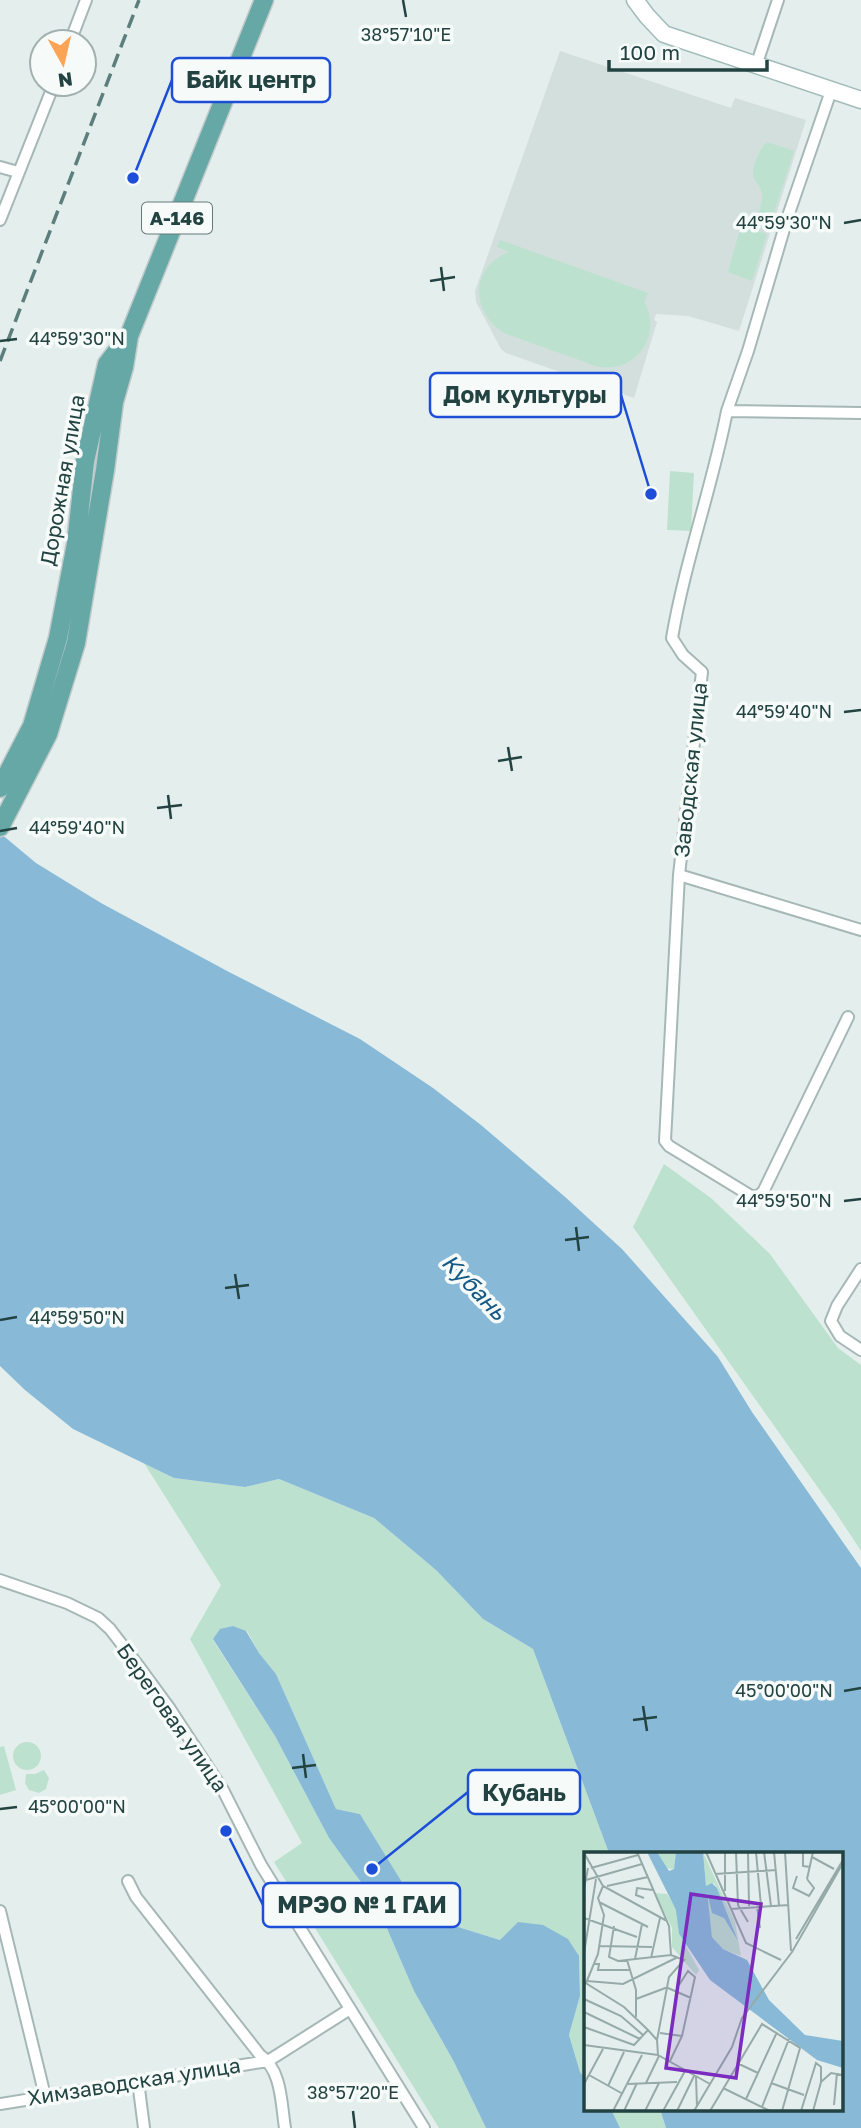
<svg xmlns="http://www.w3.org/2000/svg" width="861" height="2128" font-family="'Golos Text',sans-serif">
<rect width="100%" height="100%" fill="#e4efed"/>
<path fill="#d2dfdd" d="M560,51L731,108L735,98L806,120L739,331L688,316L656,314L654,320L657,322L634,398L506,353L501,349L476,302L475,291Z"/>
<path fill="#bce2cf" d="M767,142L794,151L770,225L755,220C759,212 763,202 762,193C761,187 757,184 754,178C750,169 760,148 767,142Z
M747,228L767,234L752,281L728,272L739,233Z
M500,240L648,293L645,301H644C651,314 653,329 646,343C639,359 620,370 602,367C592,366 581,360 571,357C549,349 526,341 504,333C470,311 470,267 509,252L497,247Z
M670,471L694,473L691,531L667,530Z
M664,1164L711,1198L770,1254L838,1348L861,1365V1551L836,1513L633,1227Z
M144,1463L174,1478L245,1487L279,1479L374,1518L436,1570L483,1619L533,1649L609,1853H586V2079L580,2072L569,2035L580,1996L579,1956L500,1940L455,1926L432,1909L413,1900L360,1814L336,1809L276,1674L259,1653L247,1631L213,1640L275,1736L329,1838L376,1903L414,1991L454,2062L486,2128H439L274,1862L302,1843L190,1639L221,1585Z
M13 1756a14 14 0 1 1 28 0a14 14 0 1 1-28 0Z
M4,1746L16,1790L0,1795V1747Z
M44,1770L49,1778L46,1789L39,1793L29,1790L25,1783L26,1774H35Z
M611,2109H660L666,2128H620Z"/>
<path fill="#88bad8" d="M0,833L36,863L101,903L229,972L360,1039L433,1088L481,1125L564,1196L622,1249L718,1357L752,1412L861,1568V2128H666L660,2109H842V1853H609L533,1649L483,1619L436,1570L374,1518L279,1479L245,1487L174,1478L73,1429L25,1390L0,1366Z
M233,1626L246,1631L259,1653L276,1674L336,1809L360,1814L413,1900L432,1909L455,1926L500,1940L518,1922L543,1925L568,1939L579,1956L580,1996L569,2035L580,2072L586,2079V2109H611L620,2128H486L454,2062L414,1991L376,1903L329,1838L275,1736L213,1639L220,1629Z"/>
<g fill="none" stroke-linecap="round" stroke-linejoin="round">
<g stroke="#a6b8b6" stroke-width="14">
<path id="minor" d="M70,42L86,0
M756,66L778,0
M831,91L787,219L748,351L727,411L861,413
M0,167L18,172
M0,220L54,84
M727,411C712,488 685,561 672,638L683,655L702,672L679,875L665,1141L669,1146L751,1196H758L763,1192L848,1017
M679,875L861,930
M861,1269L837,1306L831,1321L840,1336L861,1350
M0,1580L67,1603L98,1618L110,1629L137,1664L170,1709L223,1790L261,1865L424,2128
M128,1881L136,1897L260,2055C282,2070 281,2103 285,2128
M0,1911L45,2096
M138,2081L144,2128
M0,2104L268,2061L350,2009"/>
</g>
<g stroke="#a2bcb9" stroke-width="19">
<path id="secondary" d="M635,0L647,16L664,34L861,100"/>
</g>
<g stroke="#c1caca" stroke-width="21">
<path id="primary" d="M0,788L32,726L58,638L76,544L85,461L107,364L127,338
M0,827L48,734L76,643L105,470L114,402L124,367L129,336L264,0"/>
</g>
<use href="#minor" stroke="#fff" stroke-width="10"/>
<use href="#secondary" stroke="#fff" stroke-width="16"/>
<use href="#primary" stroke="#65a8a6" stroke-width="18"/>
<path stroke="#5c7e7c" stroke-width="3.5" stroke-dasharray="14 7" stroke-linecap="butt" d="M0,361L139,0"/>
</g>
<path fill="none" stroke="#224341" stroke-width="2.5" d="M403,0L406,17M844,223L861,220M441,267L444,291M430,281L455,277M0,341L17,339M844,712L861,710M508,747L512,771M498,761L522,757M168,795L171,819M157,808L182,805M0,831L17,828M844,1201L861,1199M576,1227L579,1251M565,1240L589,1237M235,1274L239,1299M225,1288L249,1285M0,1320L17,1317M844,1691L861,1688M643,1706L647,1731M633,1720L657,1717M303,1754L306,1778M292,1768L316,1765M0,1809L17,1807M353,2111L355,2128"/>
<g text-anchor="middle" stroke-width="7" stroke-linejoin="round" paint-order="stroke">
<rect fill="#f6fbf9" stroke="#627a78" stroke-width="2" x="142" y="202.5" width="70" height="31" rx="5"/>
<g font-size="19" font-weight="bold" fill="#224341">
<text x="177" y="225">А-146</text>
</g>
<g font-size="21" fill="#224341" stroke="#f6fbf9">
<text transform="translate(63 480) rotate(-80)" y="7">Дорожная улица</text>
<text transform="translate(691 770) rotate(-84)" y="7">Заводская улица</text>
<text transform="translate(172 1718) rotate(55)" y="7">Береговая улица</text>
<text transform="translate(134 2082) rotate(-9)" y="7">Химзаводская улица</text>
</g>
<g font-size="23" font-style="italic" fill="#165985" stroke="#f6fbf9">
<text transform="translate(474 1287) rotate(46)" y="8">Кубань</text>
</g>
</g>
<g transform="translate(584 1852)">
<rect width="259" height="259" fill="#e4efed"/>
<path d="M73,0H92L90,17L80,16ZM119,0L151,70L157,104L139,97L128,85L122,40L128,56L141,66L154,89L133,36L130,31L122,35ZM71,41L83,42L93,58L95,82L115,118L112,123L88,95V76Z" fill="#bce2cf"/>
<path d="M63,0H73L85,19L90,17L92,0H119L122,34L128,31L133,36L154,89L140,66L128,61L123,40L128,85L139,97L163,108L185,148L221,183L259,189V216L233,208L126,128L95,82L92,58Z" fill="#88bad8"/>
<path fill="none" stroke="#96aaa8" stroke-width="2" d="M53,0L85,74L87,103M122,0L162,91L197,108M141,0V39M152,0L154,53L164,70M164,0L165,54M172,0L177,54M180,0L187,54M190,0L195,53M201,0L207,99M219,0V14L226,15M0,1L19,34L83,69M228,5L250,17M259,8L212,87L259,9M7,16L54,3M131,22L192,18M213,24L209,36L225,44L230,36L223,27M223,27L229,0M2,28L58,12M23,34L64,25M0,37L4,16M60,46L52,43L53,36L69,38M15,50L64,75M173,54L176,76M147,57L205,53M0,66L53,85M30,74L25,105L34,109L87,103L100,108L85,125L73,188M15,94L68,95M0,101L12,27M67,106L76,66M51,107L58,72M43,108L52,138V165M10,112H15L14,118H46M3,129L39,132L94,105M0,130L40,155L64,178L73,188L74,203L126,232M2,131L14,102L20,63L14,46L19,34M95,133L104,119L111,125L98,184M84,136L107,146M0,147L37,164L59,183M52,147L84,135M0,160L56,187M0,175L50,193L64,178M76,181L98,184L86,209M0,193L74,203M153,211L174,221M5,223L39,242M112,225L113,255M237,230L247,221L259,223M62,231L75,204M187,231L220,243M0,232L19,197M44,232L93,230M24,234L40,200M139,236L186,259M162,247L193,180M250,253L253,221M178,255L205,187M29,259L58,203M40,259L53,231M61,259L75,231M79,259L101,219M93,259L110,224M110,259L148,195L158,166L208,100L259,11M126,259L178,172L216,196L198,259M217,259L232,211L237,215V230L229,259"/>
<path fill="#7b2cbf" fill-opacity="0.15" stroke="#7b2cbf" stroke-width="3.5" d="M107,42L177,52L152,226L82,216Z"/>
<rect width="259" height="259" fill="none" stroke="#224341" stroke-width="3.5"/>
</g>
<g font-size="18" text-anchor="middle" fill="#224341" stroke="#f6fbf9" stroke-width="7" stroke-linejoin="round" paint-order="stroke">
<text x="406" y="41">38°57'10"E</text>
<text x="784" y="229">44°59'30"N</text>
<text x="77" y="345">44°59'30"N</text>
<text x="784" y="718">44°59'40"N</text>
<text x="77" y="834">44°59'40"N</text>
<text x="784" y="1207">44°59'50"N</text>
<text x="77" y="1324">44°59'50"N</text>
<text x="784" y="1697">45°00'00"N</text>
<text x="77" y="1813">45°00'00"N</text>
<text x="353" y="2099">38°57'20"E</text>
</g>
<path fill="none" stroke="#1d4ed8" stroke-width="2.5" d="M133 178L172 80M651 494L621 395M372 1869L468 1792M226 1831L263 1905"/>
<g fill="#1d4ed8" stroke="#f6fbf9" stroke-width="2.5">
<circle cx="133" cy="178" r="7"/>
<circle cx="651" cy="494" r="7"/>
<circle cx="372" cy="1869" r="7"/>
<circle cx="226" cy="1831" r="7"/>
</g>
<g fill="#f6fbf9" stroke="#1d4ed8" stroke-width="2.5">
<rect x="172" y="58" width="158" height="44" rx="7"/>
<rect x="430" y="373" width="191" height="44" rx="7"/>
<rect x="468" y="1770" width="112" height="44" rx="7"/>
<rect x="263" y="1883" width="197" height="44" rx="7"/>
</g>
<g font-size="23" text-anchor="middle" font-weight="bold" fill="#224341">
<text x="251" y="88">Байк центр</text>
<text x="525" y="403">Дом культуры</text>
<text x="524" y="1801">Кубань</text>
<text x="362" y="1913">МРЭО № 1 ГАИ</text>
</g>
<g transform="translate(63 63) rotate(172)"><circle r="33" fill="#f6fbf9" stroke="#a1b1af" stroke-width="2"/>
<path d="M0-5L12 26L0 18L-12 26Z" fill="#fda454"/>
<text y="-10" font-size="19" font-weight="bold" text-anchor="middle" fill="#224341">N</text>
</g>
<path d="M609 60v10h158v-10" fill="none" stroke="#224341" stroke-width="3.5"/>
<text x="620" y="60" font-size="21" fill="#224341" stroke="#f6fbf9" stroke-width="5" paint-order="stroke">100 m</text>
</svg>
